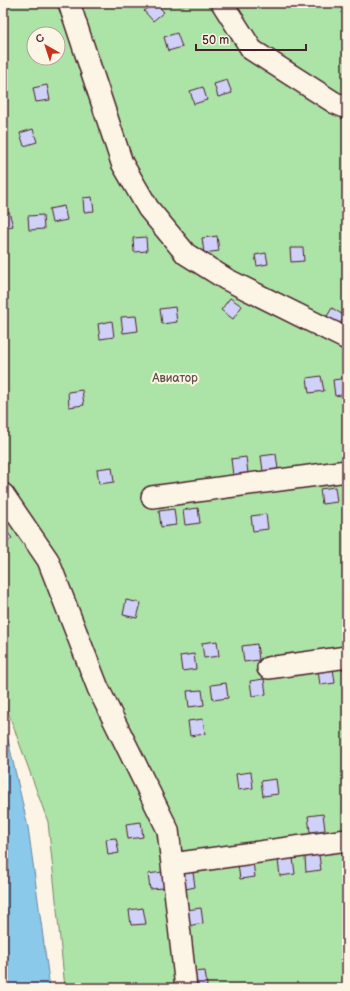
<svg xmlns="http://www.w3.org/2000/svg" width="350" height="991" font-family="'Balsamiq Sans',sans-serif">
<rect width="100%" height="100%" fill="#fcf5e5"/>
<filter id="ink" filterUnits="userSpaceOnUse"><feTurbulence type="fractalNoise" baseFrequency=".025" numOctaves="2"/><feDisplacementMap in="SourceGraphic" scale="8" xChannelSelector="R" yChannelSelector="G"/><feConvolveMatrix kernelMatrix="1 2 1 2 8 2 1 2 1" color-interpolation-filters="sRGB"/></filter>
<g filter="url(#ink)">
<path fill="#ace4a7" stroke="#7b8269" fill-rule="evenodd" d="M3,3H347V988H65L48,822L3,698ZM34,34H58V58H34Z"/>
<path fill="#8ac9ea" stroke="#70859e" d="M3,718L28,827L50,988H3Z"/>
<path fill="#cfd1f9" stroke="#4a1f2b" d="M153,3H155L164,12L153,21L144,11Z
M177,33L182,47L168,51L164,37Z
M227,80L232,93L218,97L214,84Z
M47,85L50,100L36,102L33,88Z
M203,87L207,100L194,104L190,91Z
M33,129L37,142L24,146L20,133Z
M92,197L94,211L84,212L83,198Z
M64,206L67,220L52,223L49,209Z
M9,212L13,226L3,228V214Z
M43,215L44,229L29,230L28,216Z
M217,236L219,251L204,253L202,238Z
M146,237L147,251L134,252L133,238Z
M290,248H303L304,261L291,262Z
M266,253L268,264L257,266L255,255Z
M230,298L242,306L233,319L221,310Z
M175,307L177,322L162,324L160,309Z
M332,308L345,316L338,326L326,318Z
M136,316L138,331L123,333L121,317Z
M112,321L114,337L100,339L98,324Z
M321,376L324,391L309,393L307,378Z
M347,378V394L335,396L333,380Z
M82,390L84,405L69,407L68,392Z
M276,454L278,469L263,471L261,456Z
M246,457L248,473L233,475L231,459Z
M112,467L114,482L99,484L97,469Z
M335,487L337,502L322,504L320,489Z
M198,508L200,523L185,525L183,510Z
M174,509L176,525L161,527L159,511Z
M266,514L268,529L253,531L251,516Z
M3,527L12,538L3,545Z
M347,594V610H345L342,595Z
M126,600L141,603L137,618L123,615Z
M217,641L219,656L204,658L202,643Z
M257,644L259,660L244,662L242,646Z
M194,654L196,669L182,671L180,656Z
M333,668L335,683L320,685L318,670Z
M264,679L266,694L252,696L250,681Z
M226,683L228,698L213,700L211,685Z
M202,690L204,705L189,707L187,691Z
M203,719L205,734L190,736L188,721Z
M251,772L253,788L238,790L236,774Z
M276,779L278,794L263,796L261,781Z
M323,814L325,830L310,832L308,816Z
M141,822L143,837L128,839L126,824Z
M116,838L119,853L108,855L106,839Z
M347,852V868H344L342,853Z
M319,855L321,870L306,872L305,857Z
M293,858L295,874L280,876L278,860Z
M253,862L255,877L240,879L238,864Z
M162,872L164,888L150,889L148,874Z
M193,872L195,887L181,890L178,874Z
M143,908L146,924L131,925L129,910Z
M201,908L203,923L188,926L186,910Z
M205,971L207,986L192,988L190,972Z"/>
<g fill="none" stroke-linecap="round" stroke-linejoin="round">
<g stroke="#4a1f2b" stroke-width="24">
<path id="minor" d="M69,3L122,163L148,208L186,254L226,279L347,339
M222,3L252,50L335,103L347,108
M3,494L48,560L98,688L168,830L172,864
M152,497L347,471
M268,668L347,657
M186,988L172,864L347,840"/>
</g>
<use href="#minor" stroke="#fcf5e5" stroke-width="21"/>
</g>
</g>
<g text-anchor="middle" stroke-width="4" stroke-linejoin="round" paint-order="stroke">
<g font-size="12" fill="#62504a" stroke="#fcf5e5">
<text x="175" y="382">Авиатор</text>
</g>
</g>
<rect width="350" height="991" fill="none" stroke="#fcf5e5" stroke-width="16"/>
<rect x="8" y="8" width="334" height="975" fill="none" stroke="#4a1f2b" stroke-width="1.5" filter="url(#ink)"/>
<g transform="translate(46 46) rotate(321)"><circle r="19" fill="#fcf5e5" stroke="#b59f9b"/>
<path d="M0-3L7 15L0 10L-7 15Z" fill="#c8321e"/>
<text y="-6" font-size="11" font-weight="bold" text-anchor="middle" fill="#4a1f2b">С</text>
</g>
<path d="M196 44v6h110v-6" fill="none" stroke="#4a1f2b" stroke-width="2"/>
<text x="202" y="44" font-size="12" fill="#4a1f2b" stroke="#fcf5e5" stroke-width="3" paint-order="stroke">50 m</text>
</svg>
